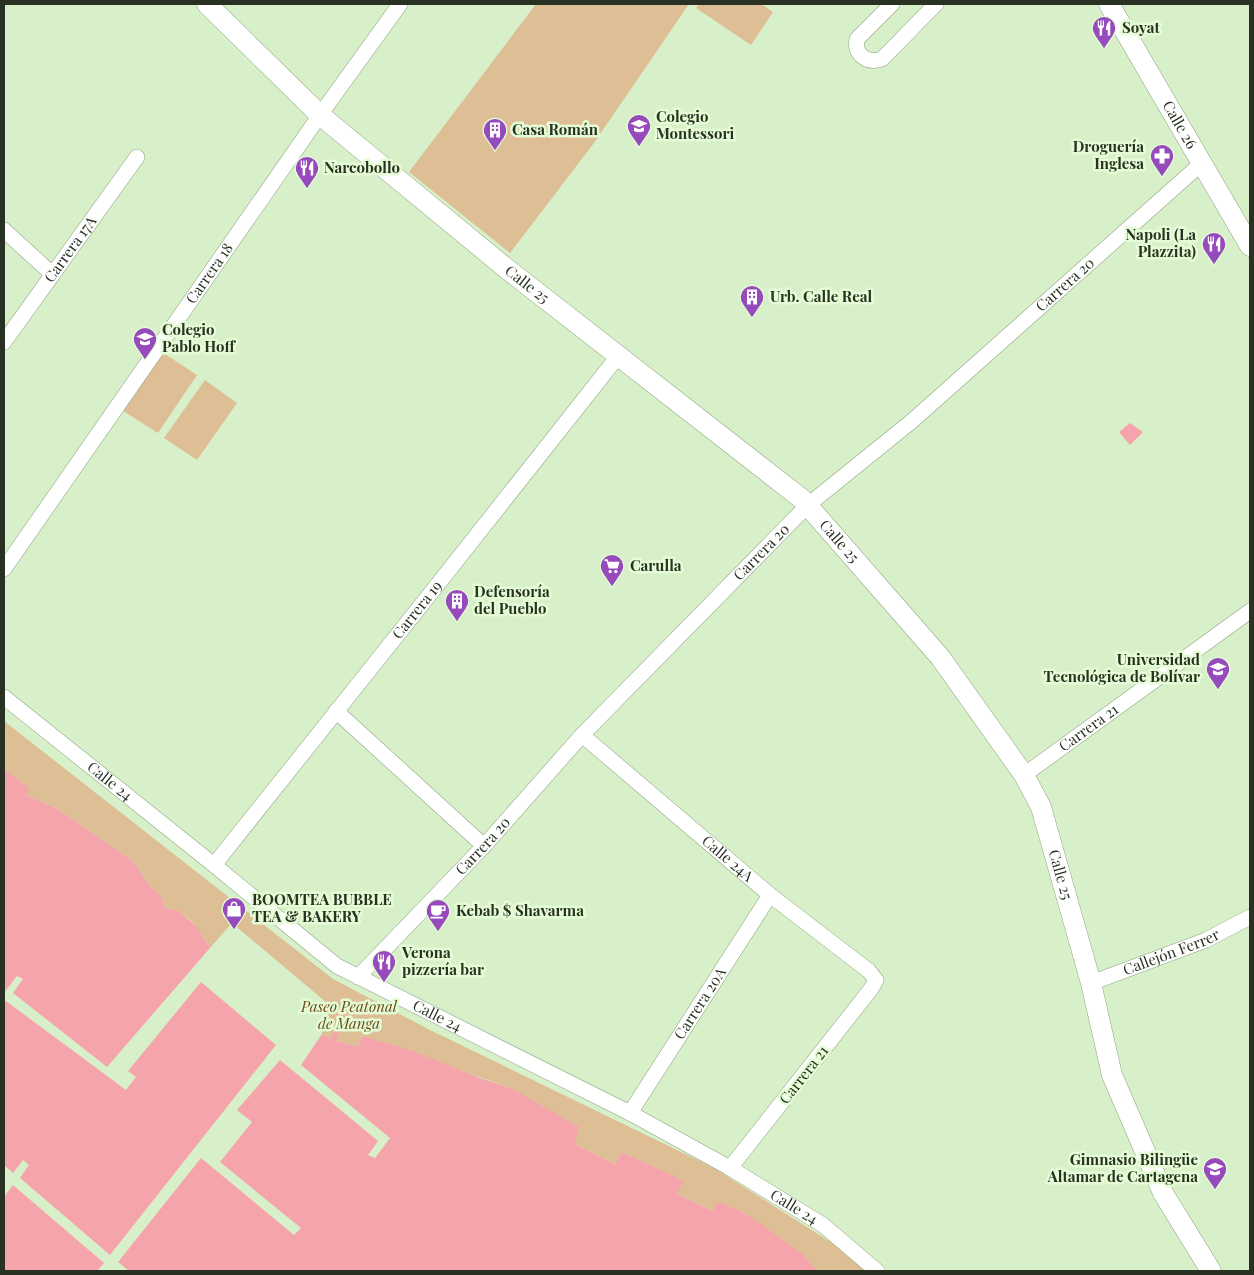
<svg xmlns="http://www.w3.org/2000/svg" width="1254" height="1275" font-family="'Playfair Display',serif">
<rect width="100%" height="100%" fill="#d7f0c9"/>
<path fill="#debe95" d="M536,4H689L594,143L510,253L409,172Z
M699,4H761L773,12L751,45L696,8Z
M162,352L197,375L158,433L123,411Z
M205,380L237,403L197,460L164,438Z
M4,721L333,979L430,1030L714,1168L867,1265L873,1271H818L801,1254L741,1211H713L677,1194L683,1181L622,1152L615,1164L575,1144L511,1088L362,1036L358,1047L333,1040L322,1034L327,1003L232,923L210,948C197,927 190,913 165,908L162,897L150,886L133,861L56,808L26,795L28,788L4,769Z"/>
<path fill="#f6a4ab" d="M1130,423L1143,432L1130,445L1119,432Z
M4,769L29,788L26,795L56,808L133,861L150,886L162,897L165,908L179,911L197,927L210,948L107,1067L13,993L23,979L17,976L4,993Z
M201,982L276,1045L110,1255L20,1178L29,1165L23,1160L13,1173L4,1165V1004L6,1001L126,1090L136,1077L128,1071Z
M322,1034L333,1040L358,1047L362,1036L413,1051L480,1078L511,1088L579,1127L575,1144L615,1164L622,1152L684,1181L677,1194L713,1211L718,1202L741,1211L765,1227L802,1254L818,1271H129L118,1262L201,1158L294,1235L301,1228L220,1162L252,1122L237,1110L280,1060L378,1141L368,1155L375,1158L390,1138L301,1065Z
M13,1185L104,1263L97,1271H4V1197Z"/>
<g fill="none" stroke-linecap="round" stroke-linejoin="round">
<path stroke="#f6a4ab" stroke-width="5.5" d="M333,1040L345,1007"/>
<g stroke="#8ca27e" stroke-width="16">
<g id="street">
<path d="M892,4L857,39C854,55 867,64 882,59L936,4"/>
<path d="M4,230L52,274"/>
<path id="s1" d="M4,342L137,157"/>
<path id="s2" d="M4,569L320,115L400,4"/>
<path id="s3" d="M4,697L214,865L337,966L630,1113L730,1168L823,1225L877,1271"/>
<path d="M336,711L484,846"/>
<path id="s4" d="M582,735L770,895L869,971L876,980L871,989L730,1168"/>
<path id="s5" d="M1024,775L1250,611"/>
<path id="s6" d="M214,865L442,579L619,355"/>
<path id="s7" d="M358,977L484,846L582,735L808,505L912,421L1202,163"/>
<path id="s8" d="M1091,983L1206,940L1250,917"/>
<path id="s9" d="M630,1113L770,895"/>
</g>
</g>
<g stroke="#8ca27e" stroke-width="21">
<g id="secondary">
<path id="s10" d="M207,4L320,115L507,269L802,499L940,657L1024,775L1041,807L1091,983L1112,1075L1163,1193L1211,1271"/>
<path id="s11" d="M1109,4L1250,246"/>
</g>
</g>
<use href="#street" stroke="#fff" stroke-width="15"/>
<use href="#secondary" stroke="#fff" stroke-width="20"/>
</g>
<defs>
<g id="restaurant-pin" transform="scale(1.25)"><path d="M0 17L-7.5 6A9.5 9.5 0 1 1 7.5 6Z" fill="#974abb" stroke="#e5fdd6"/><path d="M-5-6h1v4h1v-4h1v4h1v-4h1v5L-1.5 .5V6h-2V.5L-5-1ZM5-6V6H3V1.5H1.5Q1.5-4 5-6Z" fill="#fff"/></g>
<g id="school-pin" transform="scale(1.25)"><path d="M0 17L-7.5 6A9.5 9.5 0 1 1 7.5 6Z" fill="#974abb" stroke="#e5fdd6"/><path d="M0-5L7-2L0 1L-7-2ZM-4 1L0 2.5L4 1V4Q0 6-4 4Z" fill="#fff"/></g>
<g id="building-pin" transform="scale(1.25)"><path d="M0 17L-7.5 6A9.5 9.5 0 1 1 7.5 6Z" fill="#974abb" stroke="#e5fdd6"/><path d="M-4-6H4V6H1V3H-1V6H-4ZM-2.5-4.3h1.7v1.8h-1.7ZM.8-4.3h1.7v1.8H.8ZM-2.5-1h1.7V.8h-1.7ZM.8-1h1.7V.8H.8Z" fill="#fff"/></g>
<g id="pharmacy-pin" transform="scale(1.25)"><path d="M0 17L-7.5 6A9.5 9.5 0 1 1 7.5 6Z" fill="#974abb" stroke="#e5fdd6"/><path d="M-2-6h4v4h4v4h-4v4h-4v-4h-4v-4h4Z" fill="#fff"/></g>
<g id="supermarket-pin" transform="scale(1.25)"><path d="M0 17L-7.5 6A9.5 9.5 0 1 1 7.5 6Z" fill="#974abb" stroke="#e5fdd6"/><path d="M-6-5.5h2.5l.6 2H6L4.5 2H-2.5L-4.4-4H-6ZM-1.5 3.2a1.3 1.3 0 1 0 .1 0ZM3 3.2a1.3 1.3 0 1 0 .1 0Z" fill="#fff"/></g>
<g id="university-pin" transform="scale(1.25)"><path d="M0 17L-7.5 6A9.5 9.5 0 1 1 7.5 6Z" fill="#974abb" stroke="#e5fdd6"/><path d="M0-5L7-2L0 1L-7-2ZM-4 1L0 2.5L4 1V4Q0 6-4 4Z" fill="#fff"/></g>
<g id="shop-pin" transform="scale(1.25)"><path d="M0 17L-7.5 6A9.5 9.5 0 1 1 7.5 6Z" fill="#974abb" stroke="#e5fdd6"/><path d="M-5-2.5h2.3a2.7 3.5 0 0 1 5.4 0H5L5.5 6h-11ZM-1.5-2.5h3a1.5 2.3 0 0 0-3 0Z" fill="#fff"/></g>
<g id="cafe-pin" transform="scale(1.25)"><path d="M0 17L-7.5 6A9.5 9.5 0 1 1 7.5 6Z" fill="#974abb" stroke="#e5fdd6"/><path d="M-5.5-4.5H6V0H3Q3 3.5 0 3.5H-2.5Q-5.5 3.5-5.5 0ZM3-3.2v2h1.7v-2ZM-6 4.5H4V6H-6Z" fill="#fff"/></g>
</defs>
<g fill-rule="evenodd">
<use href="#restaurant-pin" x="1104" y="28"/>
<use href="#school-pin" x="639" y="126"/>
<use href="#building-pin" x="495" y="130"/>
<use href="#pharmacy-pin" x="1162" y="156"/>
<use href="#restaurant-pin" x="307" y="168"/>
<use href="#restaurant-pin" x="1214" y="244"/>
<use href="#building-pin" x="752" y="297"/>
<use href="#school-pin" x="145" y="339"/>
<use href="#supermarket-pin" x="612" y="566"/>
<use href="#building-pin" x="457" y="601"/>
<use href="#university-pin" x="1218" y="669"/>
<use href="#shop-pin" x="234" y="909"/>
<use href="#cafe-pin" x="438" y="911"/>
<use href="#restaurant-pin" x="384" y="962"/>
<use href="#school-pin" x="1215" y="1169"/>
</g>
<g text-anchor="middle" stroke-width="5" stroke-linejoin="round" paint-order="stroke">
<g font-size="15" font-weight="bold" fill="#283122" stroke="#e5fdd6" text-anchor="start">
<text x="1122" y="33">Soyat</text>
<text x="656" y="122">Colegio<tspan x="656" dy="17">Montessori</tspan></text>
<text x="512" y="135">Casa Román</text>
<text x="1144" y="152" text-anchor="end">Droguería<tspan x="1144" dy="17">Inglesa</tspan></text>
<text x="324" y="173">Narcobollo</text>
<text x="1196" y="240" text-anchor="end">Napoli (La<tspan x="1196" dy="17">Plazzita)</tspan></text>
<text x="770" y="302">Urb. Calle Real</text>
<text x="162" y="335">Colegio<tspan x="162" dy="17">Pablo Hoff</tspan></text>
<text x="630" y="571">Carulla</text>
<text x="474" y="597">Defensoría<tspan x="474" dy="17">del Pueblo</tspan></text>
<text x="1200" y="665" text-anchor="end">Universidad<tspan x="1200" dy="17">Tecnológica de Bolívar</tspan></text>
<text x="252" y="905">BOOMTEA BUBBLE<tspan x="252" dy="17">TEA &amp; BAKERY</tspan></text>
<text x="456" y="916">Kebab $ Shavarma</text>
<text x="402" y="958">Verona<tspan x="402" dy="17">pizzería bar</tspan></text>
<text x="1198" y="1165" text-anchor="end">Gimnasio Bilingüe<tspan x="1198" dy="17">Altamar de Cartagena</tspan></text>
</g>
<g font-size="15" fill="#283122" stroke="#e5fdd6">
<text dy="5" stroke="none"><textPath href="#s11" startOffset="140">Calle 26</textPath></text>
<text dy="5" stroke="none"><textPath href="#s1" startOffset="114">Carrera 17A</textPath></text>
<text dy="5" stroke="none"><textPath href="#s2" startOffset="360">Carrera 18</textPath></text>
<text dy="5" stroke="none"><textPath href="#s7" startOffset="991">Carrera 20</textPath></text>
<text dy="5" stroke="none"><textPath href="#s10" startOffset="426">Calle 25</textPath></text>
<text dy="5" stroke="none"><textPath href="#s10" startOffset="831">Calle 25</textPath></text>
<text dy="5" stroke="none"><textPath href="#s7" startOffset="586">Carrera 20</textPath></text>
<text dy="5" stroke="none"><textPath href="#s6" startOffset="326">Carrera 19</textPath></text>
<text dy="5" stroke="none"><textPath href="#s5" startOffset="80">Carrera 21</textPath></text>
<text dy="5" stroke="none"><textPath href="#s3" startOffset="135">Calle 24</textPath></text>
<text dy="5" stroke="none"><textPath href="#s7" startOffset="181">Carrera 20</textPath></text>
<text dy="5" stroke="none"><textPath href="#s4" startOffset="191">Calle 24A</textPath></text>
<text dy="5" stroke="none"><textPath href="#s10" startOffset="1236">Calle 25</textPath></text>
<text dy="5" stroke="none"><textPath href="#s8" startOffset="86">Callejón Ferrer</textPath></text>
<text dy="5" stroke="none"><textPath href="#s9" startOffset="130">Carrera 20A</textPath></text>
<text dy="5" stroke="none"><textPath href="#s3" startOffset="540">Calle 24</textPath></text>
<text transform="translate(804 1075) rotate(-52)" y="5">Carrera 21</text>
<text dy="5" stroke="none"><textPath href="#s3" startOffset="945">Calle 24</textPath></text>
</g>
<g font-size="15" font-style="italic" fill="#6b4a1a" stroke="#e5fdd6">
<text x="349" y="1012">Paseo Peatonal<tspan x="349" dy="17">de Manga</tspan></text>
</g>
</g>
<rect width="1254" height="1275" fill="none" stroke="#283122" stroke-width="10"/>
</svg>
